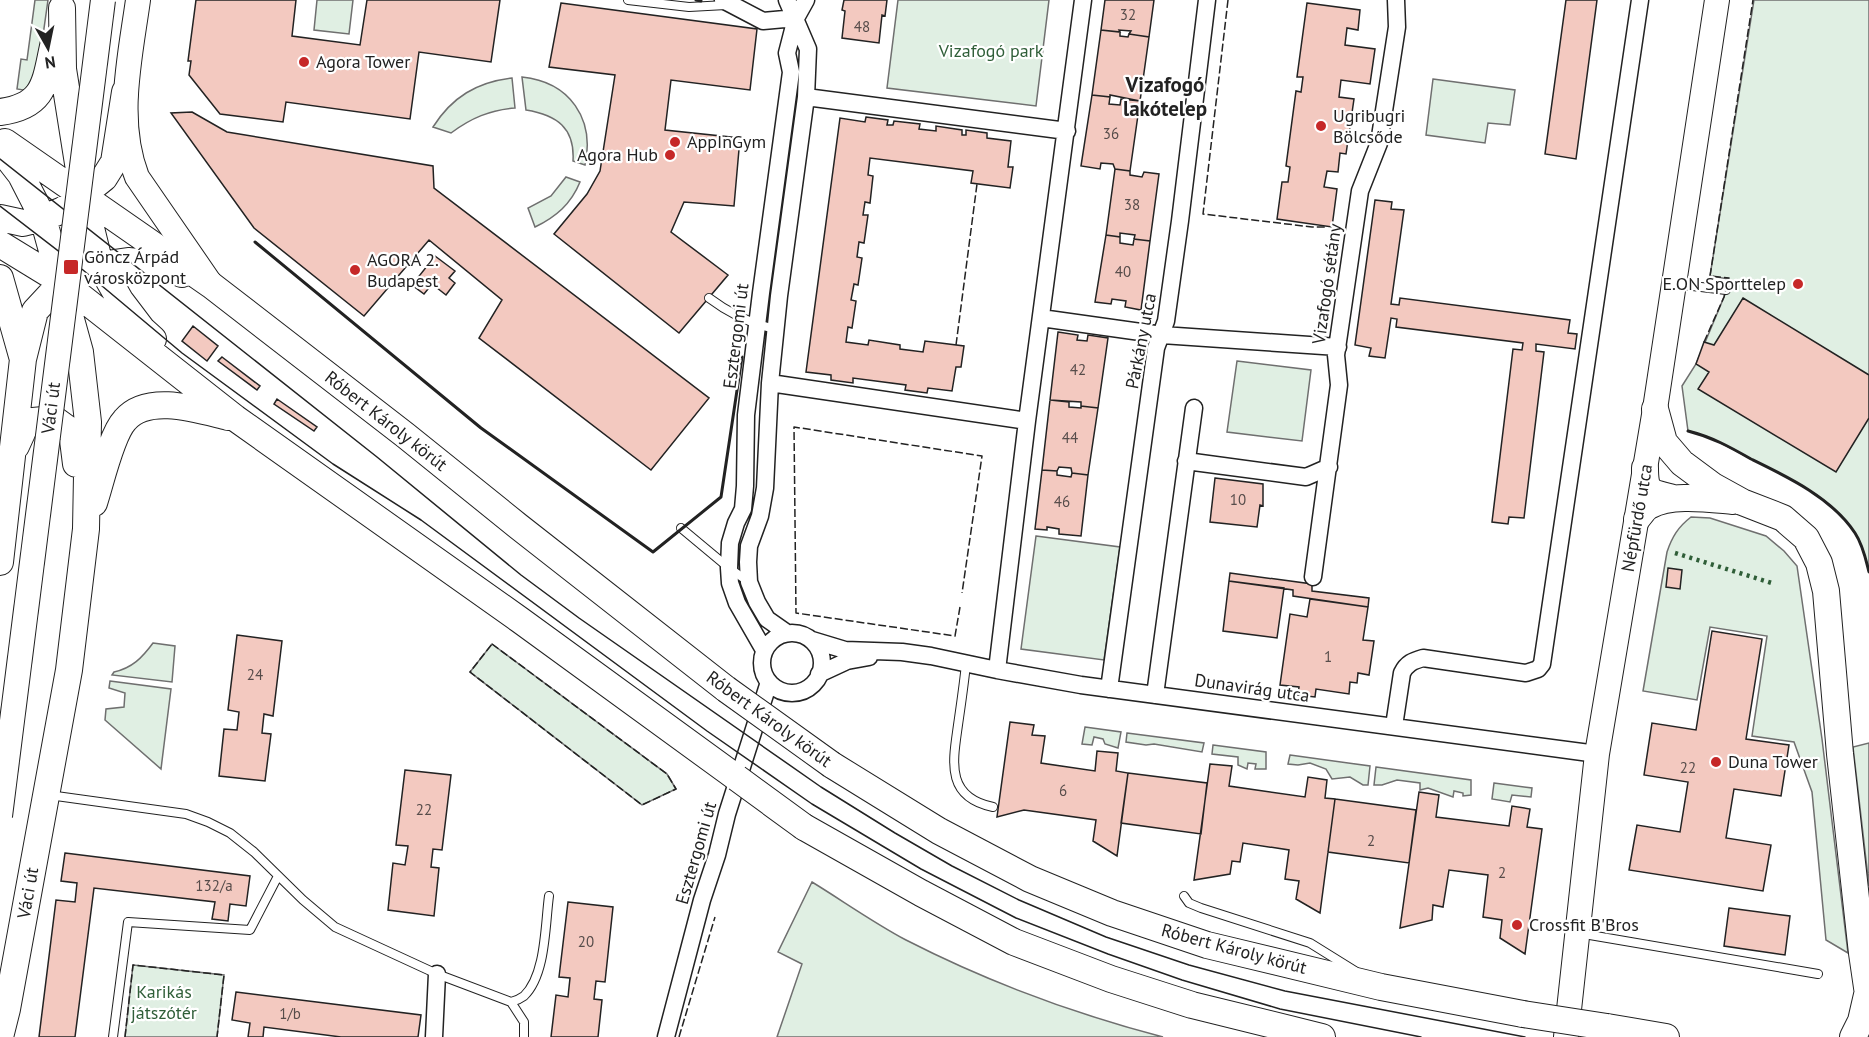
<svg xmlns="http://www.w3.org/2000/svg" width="1869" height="1037" font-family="'PT Sans',sans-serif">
<rect width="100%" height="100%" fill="#fff"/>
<path fill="#e0efe3" stroke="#6f6f6f" stroke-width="1.5" d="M35,0H48L35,92L17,89L21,59L27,60Z
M317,0H353L349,34L314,30Z
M898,0H1049L1036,106L887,88Z
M1754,0H1869V572C1866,560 1863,545 1855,533C1832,498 1788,477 1751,459C1730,448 1711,436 1688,431L1682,386L1696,364L1724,297L1729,279L1710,276Z
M522,77C570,82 595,119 585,165L573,161C575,128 557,115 526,110Z
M512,78L515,108C490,110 471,118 451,133L433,127C452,97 477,82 512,78Z
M1433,79L1515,90L1510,125L1488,123L1485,143L1426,135Z
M566,177L580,182C571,204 556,217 535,227L528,208L551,196Z
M1237,361L1311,370L1302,441L1227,432Z
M1691,517L1710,518L1766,536L1784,551L1797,566L1822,739L1848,953L1826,940L1812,792L1794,742L1752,736L1767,636L1710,627L1697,700L1643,691L1667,552C1672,537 1678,527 1691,517Z
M1036,536L1120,547L1104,660L1021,649Z
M153,643L175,646L172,682L112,675L114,672C132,668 142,658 153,643Z
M492,644L667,774L676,789L642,805L470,672Z
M110,681L171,689L161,769L105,720L106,709L124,707L125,693L109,688Z
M1085,727L1121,732L1118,748L1105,744L1103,739L1094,737L1092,745L1082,744Z
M1127,733L1204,743L1202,752L1154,744L1146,745L1126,742Z
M1869,743V886L1853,747Z
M1213,745L1266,752V769H1255L1256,764L1248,763L1247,769L1238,765V757L1212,754Z
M1290,755L1370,766L1368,785H1363L1350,777L1332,779L1326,769L1310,763L1298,765L1288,764Z
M1376,767L1471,780V795L1463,796V793L1454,791L1453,797L1428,788L1420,790V783L1397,780L1382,785H1374Z
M1494,783L1532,788L1531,797L1512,795L1510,802L1492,799Z
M812,882C843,901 874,923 906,940C988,982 1075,1014 1163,1037H777L802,964L778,952Z
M133,965L224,975L217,1037H125Z"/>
<path fill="#f3c9c0" stroke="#222" stroke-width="1.5" d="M196,0H296L292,36L360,45L367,0H500L491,62L419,52L410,119L286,102L283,122L220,114L189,75L191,61H188Z
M844,0H887L885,16L882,15L879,43L842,38L845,11L842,10Z
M1105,0H1154L1149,37L1129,34L1131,31L1119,30L1120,32L1101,30Z
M1566,0H1597L1576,159L1545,154Z
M561,3L757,29L750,90L671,80L665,130L740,138L734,206L684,202L671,232L728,275L679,333L554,234L587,194L600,171L615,75L549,67Z
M1307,3L1360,10L1358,30L1347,28L1345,45L1375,49L1370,84L1341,80L1339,97L1354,99L1346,154L1340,153L1338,172L1327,171L1324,187L1337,189L1332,227L1277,219L1282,182H1288L1290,167L1286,166L1296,91L1301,92L1303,77H1297Z
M1101,30L1120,32V36L1128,37L1129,34L1149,37L1140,101L1110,95V97L1092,95Z
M1092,95L1110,97L1109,104L1120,105L1121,99L1140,101L1130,171L1115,169L1113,164L1101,163L1100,169L1081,166Z
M192,112L227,132L433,166L434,188L709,398L651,470L479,338L502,300L429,240L364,316L254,228L171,113Z
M866,117L888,120L887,125H893L894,121L920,124L919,129L936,131V126L962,130V135H966V130L987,133V138L1011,141L1008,167H1013L1010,188L971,183L973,171L870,158L868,175L873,176L870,203L865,202L863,215H868L864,243L859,242L857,257L862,258L858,285L854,284L851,300L856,301L852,328L848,327L846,342L868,345L869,340L900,345V349L923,352L925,341L964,346L961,367H956L952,391L928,388L927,393L905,390L906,385L853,378V383L831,380V375L806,372L840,118L865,122Z
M1115,169L1130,171V175L1142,177L1144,172L1159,174L1150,241L1134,239L1135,235L1120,233V237L1106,235Z
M1375,200L1392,202L1391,209L1404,210L1391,304L1399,305L1400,298L1570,320L1568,333L1577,334L1575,349L1536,344V351L1544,352L1524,518L1509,517L1508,524L1492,522L1513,349L1522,350L1523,343L1396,327L1397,319L1391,318L1385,358L1369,356L1371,348L1355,345Z
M1106,235L1120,237V243L1133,245L1134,239L1150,241L1141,310L1125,307L1126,301L1112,299L1111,304L1095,302Z
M435,256L455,271L449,278L455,283L446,295L432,284L424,294L412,285Z
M1743,298L1869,375V418L1836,472L1698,389L1709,372L1696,364L1704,342L1714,345Z
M193,326L218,346L207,361L182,341Z
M1058,332L1078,335L1077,340L1087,341L1088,335L1108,338L1098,408L1081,406V402L1050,400Z
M222,357L260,386L257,390L218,361Z
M277,399L317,427L314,431L274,404Z
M1050,400L1069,402V407L1081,408V406L1098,408L1088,475L1072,473L1071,468L1059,467L1057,471L1042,470Z
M1042,470L1057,471V475L1071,477L1072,473L1088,475L1081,536L1059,534V529L1047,527V530L1035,529Z
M1215,478L1263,484V506L1260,505L1257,527L1210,522Z
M1668,568L1682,570L1680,589L1666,587Z
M1230,573L1312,584V591L1369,598L1368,607L1293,596V590L1229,581Z
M1229,581L1284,588L1277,638L1223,631Z
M1310,599L1368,607L1363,640L1374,641L1369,675L1358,673L1357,683L1350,682L1349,694L1316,689L1315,697L1298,695L1299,687L1280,685L1290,614L1307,617Z
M1712,631L1762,639L1746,739L1789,745L1781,796L1734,789L1726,838L1771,845L1763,891L1629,870L1637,825L1680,832L1688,782L1644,775L1652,723L1696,730Z
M237,635L282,641L273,716L264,714L262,733L271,734L265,781L219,776L224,729L237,730L239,712L228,710Z
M1010,722L1034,725L1032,735L1045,736L1041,763L1095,771L1097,751L1118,753L1116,771L1128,773L1117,856L1093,841L1096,820L1024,810L997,817Z
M1210,764L1232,766L1229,786L1305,797L1308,777L1327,780L1325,798L1335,799L1320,913L1296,899L1299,881L1285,879L1289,850L1243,843L1240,862L1232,861L1230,874L1194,880Z
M405,770L451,775L442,850L433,849L431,867L439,868L434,916L388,910L393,863L405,865L408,846L396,845Z
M1128,773L1207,783L1201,834L1121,823Z
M1419,792L1439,795L1436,817L1509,826L1512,806L1530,809L1527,827L1542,829L1525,954L1500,938L1502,920L1483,917L1488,875L1449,870L1443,907L1433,905L1432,920L1400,928Z
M1335,799L1416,810L1409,863L1328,852Z
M65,853L250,876L246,906L230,904L228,921L212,919L215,902L94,888L75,1037H39L56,900L75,902L77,883L61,881Z
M568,902L613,907L605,982L596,981L594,999L602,1000L598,1037H551L556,995L568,997L570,978L559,977Z
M1729,908L1790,916L1785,955L1724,946Z
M236,992L421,1015L418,1037H341L264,1027L263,1037H248L250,1023L232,1020Z"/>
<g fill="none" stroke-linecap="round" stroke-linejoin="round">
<g stroke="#222" stroke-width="10">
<path id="lane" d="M628,0L689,7L726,5
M1676,284L1726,290
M709,298C729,313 751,324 776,329
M681,528L729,568L749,582
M966,664C964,684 961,704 958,725C953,761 945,797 993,807
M49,795L186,814L208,822L230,833L254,852L303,900L335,927L437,974L511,1002C515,1001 520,999 524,996C546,975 545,925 549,896
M1184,896L1189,903L1201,908L1310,943L1355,971
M1578,933L1818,974
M511,1002L524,1022V1037
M113,1037L128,922L250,930L278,876"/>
</g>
<g stroke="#222" stroke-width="19">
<path id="street" d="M723,0L763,21L796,18
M787,0L808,49L806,97L779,296L770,383L765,488L760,516L749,546L748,562L749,582L757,602L767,619L787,633
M806,97L1067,131
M1041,318L1162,335L1338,347
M770,383L1027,421
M1186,461L1306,477L1329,467
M1313,577L1339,385L1336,355L1360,191L1379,143L1397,27L1396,0
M762 663a30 30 0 1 1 60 0a30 30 0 1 1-60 0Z
M812,640L845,650L902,652L931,656L997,670L1081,685L1597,754
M764,650L737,603L730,583L729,568L730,543L736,523L743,509L745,486L746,415L761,293L791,72L787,53L796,18L806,0
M997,670L1027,421L1083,0
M819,674L847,661L869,657
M1109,689L1156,348L1166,321L1180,221L1207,0
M1155,695L1194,408
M1394,726L1402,673C1407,663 1413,661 1423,658L1526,673L1538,669L1542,664L1640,0
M434,1037L437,974
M666,1037L702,900L717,855L727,814L769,682"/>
</g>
<g stroke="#222" stroke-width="26">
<path id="secondary" d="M138,0C130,58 115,120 137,177L210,283
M1566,1037L1597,754L1655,409L1717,0"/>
</g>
<g stroke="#222" stroke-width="28">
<path id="primary" d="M62,8L63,69L83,195L100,265L120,300L142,329L153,339
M0,112C47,106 45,80 54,42
M5,142L211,285L405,435L518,526L726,689
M0,148L21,175L43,218L80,352L88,422L86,529L69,670L7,1009L0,1037
M0,218L23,223L43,218L63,210L73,203L104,178L114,162L125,92
M0,244L62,282L235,418L520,620L737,778
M0,278L22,356
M1655,409L1664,442L1682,463L1713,486L1742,502L1783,518L1806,538L1819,563L1826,591L1840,754L1862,953L1869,1001
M16,446L26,424L33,421L54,419L72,432L76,464
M1645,468C1645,493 1650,492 1673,498
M94,503C101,482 111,435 125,420C148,393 199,410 228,417
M1637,519C1640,515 1645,508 1649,506C1670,493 1710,499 1733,501
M0,562L23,359L35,311L62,282L72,275L100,265L128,261L157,264L182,274
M832,765L939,831L1030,879L1112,913L1207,945L1381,987L1523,1014
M804,827L921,893L1014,942L1111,979L1192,1005L1322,1037
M1607,1027L1666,1037
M1853,1037L1861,1021L1867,995"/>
</g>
<use href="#lane" stroke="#fff" stroke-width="8"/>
<use href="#street" stroke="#fff" stroke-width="16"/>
<use href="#secondary" stroke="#fff" stroke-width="24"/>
<use href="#primary" stroke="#fff" stroke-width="26"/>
<path stroke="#222" stroke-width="1.5" d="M0,159L377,457L521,575L579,618L821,787L895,833L952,866L1019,900L1106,937L1189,965L1285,991L1525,1037
M0,206L83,270L182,353L333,464L421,520L707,731L812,804L921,869L1016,918L1108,954L1182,980L1280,1009L1421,1037"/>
<g stroke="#222" stroke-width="26" stroke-linecap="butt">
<path id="secondary-bridge" d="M0,816L103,0"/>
</g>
<g stroke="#222" stroke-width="28" stroke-linecap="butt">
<path id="primary-bridge" d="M726,689L832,765
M737,778L804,827
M1523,1014L1607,1027"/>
</g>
<use href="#secondary-bridge" stroke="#fff" stroke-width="24"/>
<use href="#primary-bridge" stroke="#fff" stroke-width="26"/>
<path stroke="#2f5e38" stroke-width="4.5" stroke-dasharray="3 4.5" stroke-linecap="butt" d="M1675,553L1775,584"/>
<path stroke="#222" stroke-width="1.5" stroke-dasharray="8 3" stroke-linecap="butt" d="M1228,0L1203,214L1312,227H1326
M1704,342L1724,297L1729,278L1710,276L1753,0
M956,345L977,184
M960,607L955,636L796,613L794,427L982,456L962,593
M492,644L667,774L676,789L642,805L470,672Z
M125,1037L133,965L224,975L217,1037
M679,1037L715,917"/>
<path stroke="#222" stroke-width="3" d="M696,0L701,1
M255,242L481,428L653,552L721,497L742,357
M1688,431C1712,437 1730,447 1751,459C1788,477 1832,498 1855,533C1863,545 1866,560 1869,572"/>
</g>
<g fill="#c62828" stroke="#fff" stroke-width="2">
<circle cx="304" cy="62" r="6"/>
<circle cx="1321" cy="126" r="6"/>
<circle cx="675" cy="142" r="6"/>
<circle cx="670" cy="155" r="6"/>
<rect x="63" y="259" width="16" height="16" rx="3"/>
<circle cx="355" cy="270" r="6"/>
<circle cx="1798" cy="284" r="6"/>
<circle cx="1716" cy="762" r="6"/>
<circle cx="1517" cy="925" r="6"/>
</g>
<g text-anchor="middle" stroke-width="4.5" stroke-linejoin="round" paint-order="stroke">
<g font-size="15" fill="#564c4a">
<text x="1128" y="20">32</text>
<text x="862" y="32">48</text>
<text x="1111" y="139">36</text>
<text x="1132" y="210">38</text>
<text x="1123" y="277">40</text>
<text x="1078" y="375">42</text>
<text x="1070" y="443">44</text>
<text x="1238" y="505">10</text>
<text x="1062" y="507">46</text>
<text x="1328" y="662">1</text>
<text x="255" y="680">24</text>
<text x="1688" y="773">22</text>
<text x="1063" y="796">6</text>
<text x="424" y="815">22</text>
<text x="1371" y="846">2</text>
<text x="1502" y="878">2</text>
<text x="214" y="891">132/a</text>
<text x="586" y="947">20</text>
<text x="290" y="1019">1/b</text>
</g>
<g font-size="18" fill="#2f5e38" stroke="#fff">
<text x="991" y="57">Vizafogó park</text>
<text x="164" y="998">Karikás<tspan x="164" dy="21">játszótér</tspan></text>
</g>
<g font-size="18" fill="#222" stroke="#fff" text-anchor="start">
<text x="316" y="68">Agora Tower</text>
<text x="1333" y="122">Ugribugri<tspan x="1333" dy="21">Bölcsőde</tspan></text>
<text x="687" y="148">AppInGym</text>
<text x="658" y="161" text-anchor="end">Agora Hub</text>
<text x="84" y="263">Göncz Árpád<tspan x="84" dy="21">városközpont</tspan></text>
<text x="367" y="266">AGORA 2.<tspan x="367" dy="21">Budapest</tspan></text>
<text x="1786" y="290" text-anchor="end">E.ON Sporttelep</text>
<text x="1728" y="768">Duna Tower</text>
<text x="1529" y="931">Crossfit B'Bros</text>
</g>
<g font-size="18" fill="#222" stroke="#fff">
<text transform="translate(1327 284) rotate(-82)" y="6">Vizafogó sétány</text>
<text transform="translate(736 336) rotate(-83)" y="6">Esztergomi út</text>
<text transform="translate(1141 341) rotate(-79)" y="6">Párkány utca</text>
<text transform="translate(51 408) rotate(-83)" y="6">Váci út</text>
<text transform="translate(386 421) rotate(38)" y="6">Róbert Károly körút</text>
<text transform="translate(1637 518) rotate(-80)" y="6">Népfürdő utca</text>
<text transform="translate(1252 688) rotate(8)" y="6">Dunavirág utca</text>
<text transform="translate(769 719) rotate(36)" y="6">Róbert Károly körút</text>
<text transform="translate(696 853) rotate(-74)" y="6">Esztergomi út</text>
<text transform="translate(28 893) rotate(-80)" y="6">Váci út</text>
<text transform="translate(1234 949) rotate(15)" y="6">Róbert Károly körút</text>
</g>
<g font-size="21" font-weight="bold" fill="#222" stroke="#fff">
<text x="1165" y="92">Vizafogó<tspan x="1165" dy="24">lakótelep</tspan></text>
</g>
</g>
<g transform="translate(48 48) rotate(171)" stroke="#ffffff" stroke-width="4.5" paint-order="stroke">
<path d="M0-4.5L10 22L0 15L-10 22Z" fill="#222222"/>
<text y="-9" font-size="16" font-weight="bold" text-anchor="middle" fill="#222222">N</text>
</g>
</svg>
